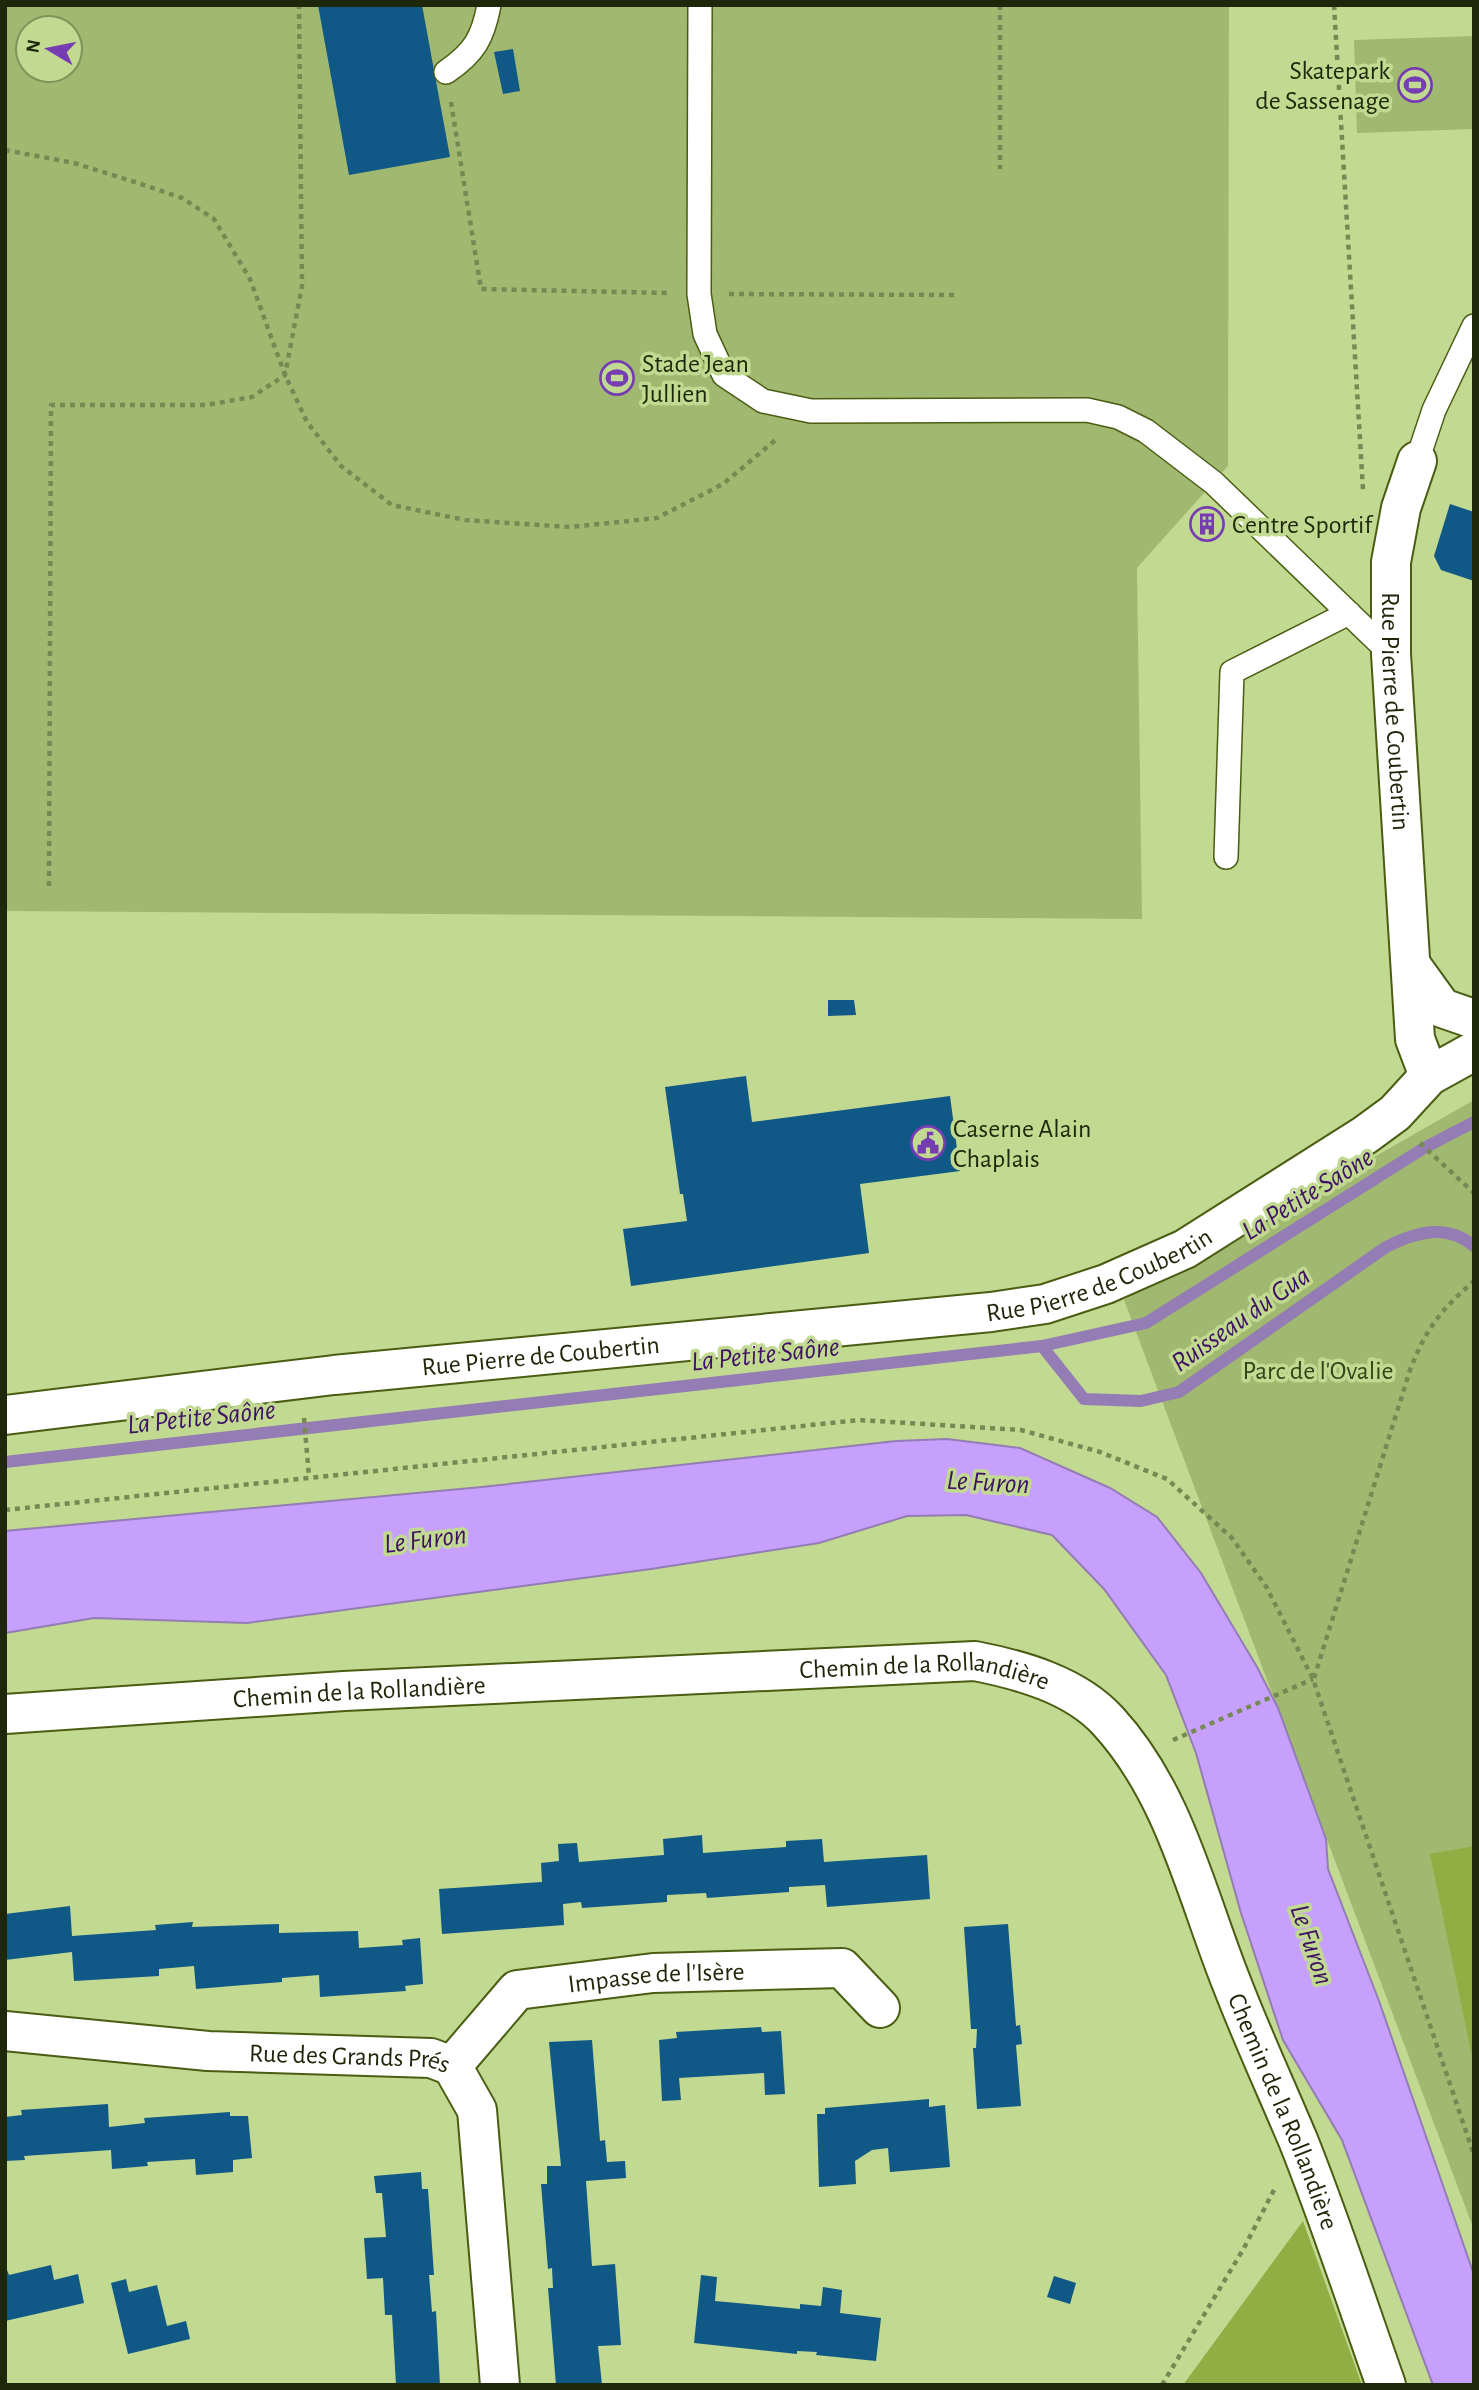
<svg xmlns="http://www.w3.org/2000/svg" width="1479" height="2390" font-family="'Alegreya Sans',sans-serif">
<rect width="100%" height="100%" fill="#c1d990"/>
<path fill="#a1b870" fill-rule="evenodd" d="M5,5H1229L1228,466L1137,568L1142,919L5,911ZM28,28H70V70H28Z
M1474,36V129L1357,133L1354,40Z
M1474,1100V2230L1124,1300Z"/>
<path fill="#91ae45" d="M1474,1846V2066L1430,1854Z
M1303,2221L1362,2385H1183Z"/>
<path fill="#c7a0fd" stroke="#947cb4" stroke-width="2" d="M947,1439L1020,1448L1110,1488L1157,1517L1201,1573L1257,1667L1278,1708L1326,1839L1328,1869L1379,2001L1474,2275V2385H1433L1342,2140L1283,2040L1241,1913L1196,1753L1166,1675L1104,1589L1052,1535L966,1515L907,1516L819,1543L651,1569L247,1623L94,1618L5,1633V1531L482,1487L896,1441Z"/>
<g fill="none" stroke-linecap="round" stroke-linejoin="round">
<path stroke="#947cb4" stroke-width="12" d="M1042,1346L1084,1399L1141,1401L1179,1392L1386,1247C1416,1232 1446,1223 1474,1246
M5,1462L1042,1346L1146,1323L1424,1148L1474,1122"/>
</g>
<path fill="#105886" d="M318,5H422L450,157L349,175Z
M513,49L520,91L503,94L494,52Z
M1450,504L1474,512V581L1441,570L1434,556Z
M1206,514L1218,525L1209,534L1197,523Z
M828,1000H854L856,1015L828,1016Z
M746,1076L752,1122L950,1096L960,1171L860,1184L869,1253L631,1286L623,1229L687,1221L683,1194H680L665,1087Z
M702,1835L703,1853L786,1847V1841L822,1839L824,1862L927,1855L930,1899L827,1907L825,1885L789,1887V1892L707,1898L706,1893L667,1895V1902L582,1908L581,1902L563,1904L564,1925L442,1934L439,1889L542,1882L541,1863L559,1861L558,1844L577,1843L579,1862L664,1855L663,1839Z
M70,1906L72,1936L156,1930L155,1925L193,1922L192,1927L279,1924V1933L358,1931L359,1948L403,1945L402,1940L420,1938L423,1984L405,1986L406,1991L320,1997L319,1975L282,1978V1982L196,1989L194,1966L159,1969V1976L74,1981L72,1952L5,1960V1914Z
M1008,1924L1016,2026L1020,2025L1022,2044L1016,2045L1021,2106L977,2109L973,2048H976L977,2029H971L964,1927Z
M761,2027L762,2032L781,2031L785,2094L765,2095L764,2073L679,2078L681,2100L662,2101L659,2040L677,2038L676,2032Z
M592,2040L600,2141L605,2140L607,2162L625,2161L626,2178L586,2181L592,2266L615,2264L621,2345L598,2346L602,2385H556L548,2288H553L552,2268L548,2269L541,2184H547V2166H561L549,2042Z
M929,2099V2107L945,2105L950,2167L890,2172L888,2148L872,2150L855,2161L856,2184L819,2187L817,2114H825V2108Z
M108,2104L109,2127L145,2123L144,2118L230,2112V2116H248L252,2158L233,2160V2172L196,2175L195,2159L147,2162L148,2166L112,2169L111,2150L24,2156L25,2160L5,2161V2117L22,2115L21,2110Z
M421,2172L422,2189H428L434,2275H429L432,2312L436,2311L440,2385H396L392,2315H385L383,2278L367,2279L364,2238L386,2237L382,2193H376L374,2176Z
M5,2265L9,2275L51,2265L54,2280L78,2274L84,2303L5,2321Z
M701,2275L717,2277L715,2301L800,2309V2304L821,2306L823,2287L842,2290L840,2313L881,2318L876,2361L816,2355L817,2352L797,2351V2354L694,2343Z
M1054,2276L1076,2283L1070,2304L1047,2297Z
M126,2279L129,2292L157,2285L167,2326L186,2321L190,2339L128,2354L111,2283Z"/>
<g fill="none" stroke-linecap="round" stroke-linejoin="round">
<g stroke="#4a5d12" stroke-width="26">
<path id="lane" d="M700,5L699,294L705,334L724,375L763,401L811,411L1087,410L1118,417L1146,431L1214,483L1391,654
M446,72C474,53 483,38 489,5
M1417,461L1434,410L1474,326
M1226,857L1232,672L1349,613"/>
</g>
<g stroke="#4a5d12" stroke-width="42">
<g id="street">
<path id="s1" d="M1417,461L1401,508L1391,562V654L1415,1039L1429,1076"/>
<path d="M1411,965L1442,1008L1474,1019"/>
<path id="s2" d="M5,1415L334,1375L991,1312L1045,1304L1106,1284L1185,1249L1365,1135L1395,1113L1429,1076L1474,1051"/>
<path id="s3" d="M5,1714L344,1691L975,1661C1021,1670 1075,1685 1108,1721C1175,1794 1196,1894 1232,1984C1252,2036 1276,2088 1298,2140C1330,2220 1357,2303 1386,2385"/>
<path id="s4" d="M5,2031L208,2051L431,2058L452,2066L477,2110L500,2385"/>
<path id="s5" d="M452,2066L517,1990L653,1973L842,1968L880,2008"/>
</g>
</g>
<path stroke="#778853" stroke-width="4.5" stroke-dasharray="5 5" stroke-linecap="butt" d="M1000,5V169
M1334,5L1363,490
M451,102L481,289L668,293
M5,150L74,163L135,182L182,198L214,219L250,279L285,375L307,422L341,466L392,505L465,520L570,527L657,518L723,484L778,438
M729,294L956,295
M49,886L51,405H206L252,397L285,375L302,286L299,5
M1420,1143L1474,1193
M304,1418L309,1477
M5,1510L859,1420L1021,1430L1100,1452L1167,1479L1232,1538L1267,1588L1313,1679L1474,2155
M1314,1678L1410,1370C1427,1327 1440,1311 1474,1281
M1173,1740L1313,1679
M1162,2385L1244,2248L1275,2188"/>
<use href="#lane" stroke="#fff" stroke-width="23"/>
<use href="#street" stroke="#fff" stroke-width="38"/>
</g>
<defs>
<g id="stadium-ring" transform="scale(1.75)"><circle r="9.5" fill="#c1d990" stroke="#763cb2" stroke-width="1.5"/><path d="M0-5a6.5 5 0 1 0 0 10a6.5 5 0 1 0 0-10ZM-3.5-1.8h7v3.6h-7Z" fill="#763cb2"/></g>
<g id="building-ring" transform="scale(1.75)"><circle r="9.5" fill="#c1d990" stroke="#763cb2" stroke-width="1.5"/><path d="M-4-6H4V6H1V3H-1V6H-4ZM-2.5-4.3h1.7v1.8h-1.7ZM.8-4.3h1.7v1.8H.8ZM-2.5-1h1.7V.8h-1.7ZM.8-1h1.7V.8H.8Z" fill="#763cb2"/></g>
<g id="civic-ring" transform="scale(1.75)"><circle r="9.5" fill="#c1d990" stroke="#763cb2" stroke-width="1.5"/><path d="M-.6-6.5H3V-4.5H.6V-3L4-1V1h2V6H-6V1h2V-1L-.6-3ZM-1.2 2.5V6h2.4V2.5Z" fill="#763cb2"/></g>
</defs>
<g fill-rule="evenodd">
<use href="#stadium-ring" x="1415" y="85"/>
<use href="#stadium-ring" x="617" y="378"/>
<use href="#building-ring" x="1207" y="524"/>
<use href="#civic-ring" x="928" y="1143"/>
</g>
<g text-anchor="middle" stroke-width="7" stroke-linejoin="round" paint-order="stroke">
<g font-size="26" fill="#1e2709" stroke="#c1d990" text-anchor="start">
<text x="1390" y="79" text-anchor="end">Skatepark<tspan x="1390" dy="30">de Sassenage</tspan></text>
<text x="642" y="372">Stade Jean<tspan x="642" dy="30">Jullien</tspan></text>
<text x="1232" y="533">Centre Sportif</text>
<text x="953" y="1137">Caserne Alain<tspan x="953" dy="30">Chaplais</tspan></text>
</g>
<g font-size="26" fill="#1e2709" stroke="#c1d990">
<text dy="9" stroke="none"><textPath href="#s1" startOffset="254">Rue Pierre de Coubertin</textPath></text>
<text dy="9" stroke="none"><textPath href="#s2" startOffset="1106">Rue Pierre de Coubertin</textPath></text>
<text dy="9" stroke="none"><textPath href="#s2" startOffset="539">Rue Pierre de Coubertin</textPath></text>
<text dy="9" stroke="none"><textPath href="#s3" startOffset="922">Chemin de la Rollandière</textPath></text>
<text dy="9" stroke="none"><textPath href="#s3" startOffset="355">Chemin de la Rollandière</textPath></text>
<text dy="9" stroke="none"><textPath href="#s5" startOffset="240">Impasse de l'Isère</textPath></text>
<text dy="9" stroke="none"><textPath href="#s4" startOffset="346">Rue des Grands Prés</textPath></text>
<text dy="9" stroke="none"><textPath href="#s3" startOffset="1550">Chemin de la Rollandière</textPath></text>
</g>
<g font-size="26" fill="#364218" stroke="#c1d990">
<text x="1318" y="1379">Parc de l'Ovalie</text>
</g>
<g font-size="28" font-style="italic" fill="#3d1263" stroke="#c1d990">
<text transform="translate(1307 1193) rotate(-32)" y="10">La Petite Saône</text>
<text transform="translate(1240 1318) rotate(-35)" y="10">Ruisseau du Gua</text>
<text transform="translate(765 1353) rotate(-6)" y="10">La Petite Saône</text>
<text transform="translate(201 1416) rotate(-6)" y="10">La Petite Saône</text>
<text transform="translate(988 1481) rotate(3)" y="10">Le Furon</text>
<text transform="translate(425 1538) rotate(-7)" y="10">Le Furon</text>
<text transform="translate(1313 1944) rotate(71)" y="10">Le Furon</text>
</g>
</g>
<rect width="1479" height="2390" fill="none" stroke="#1e2709" stroke-width="14"/>
<g transform="translate(49 49) rotate(280)"><circle r="33" fill="#c1d990" stroke="#80925a" stroke-width="2"/>
<path d="M0-5L12 26L0 18L-12 26Z" fill="#763cb2"/>
<text y="-10" font-size="19" font-weight="bold" text-anchor="middle" fill="#1e2709">N</text>
</g>
</svg>
